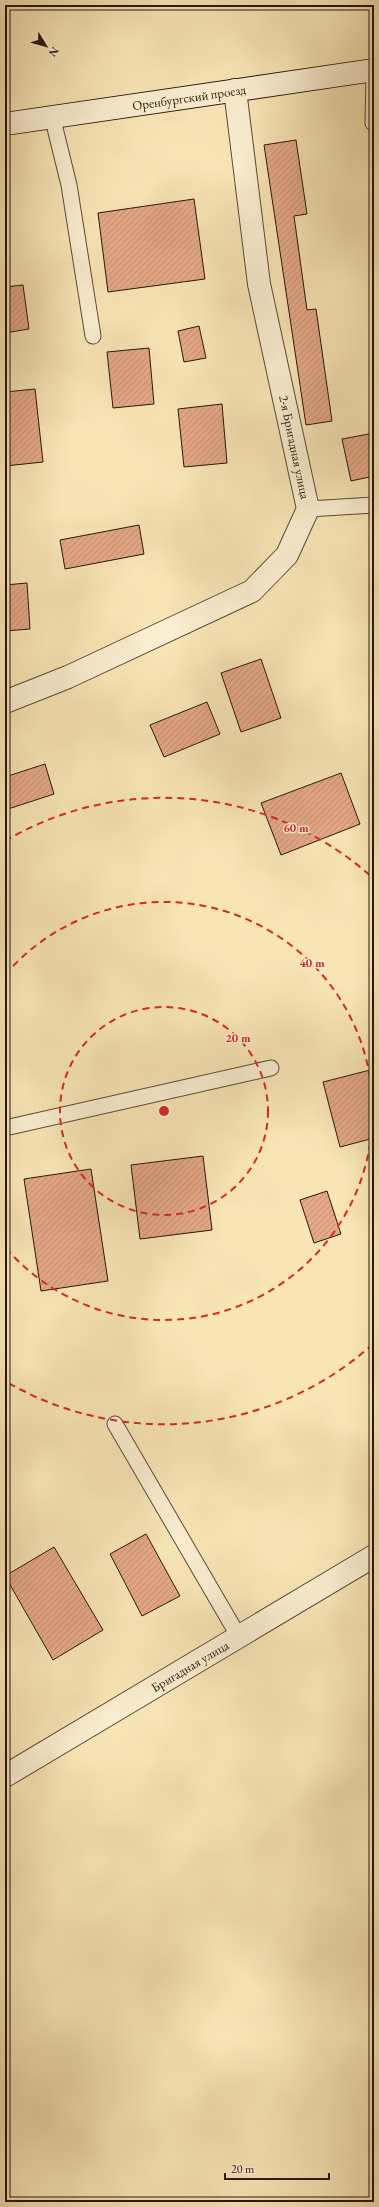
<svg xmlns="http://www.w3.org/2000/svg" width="379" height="2207" font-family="'EB Garamond',serif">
<defs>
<pattern id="building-hatch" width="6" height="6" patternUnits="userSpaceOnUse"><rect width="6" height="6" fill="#e5a888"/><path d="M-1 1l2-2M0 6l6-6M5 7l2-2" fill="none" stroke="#c49074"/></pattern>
</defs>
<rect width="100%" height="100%" fill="#f8e5b6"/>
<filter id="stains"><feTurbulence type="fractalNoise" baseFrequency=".005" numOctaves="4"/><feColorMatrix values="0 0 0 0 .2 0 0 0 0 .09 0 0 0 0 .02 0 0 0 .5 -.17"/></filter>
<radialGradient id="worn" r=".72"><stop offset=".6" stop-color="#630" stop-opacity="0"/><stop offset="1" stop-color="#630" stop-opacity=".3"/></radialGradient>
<path fill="url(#building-hatch)" stroke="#26160b" d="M296,140L307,214L294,216L307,310L316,309L332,421L306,425L264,145Z
M194,199L205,279L108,292L98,213Z
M23,285L29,329L5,333V287Z
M199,326L206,358L184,362L178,331Z
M149,348L154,404L113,408L107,352Z
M35,389L43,462L5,466V392Z
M222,404L227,463L184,467L178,409Z
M374,433V476L351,481L342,439Z
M139,525L144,554L65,569L60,540Z
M27,583L30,629L5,631V585Z
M261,659L281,718L241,732L221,673Z
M207,702L220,734L164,757L150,725Z
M45,764L54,794L5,810V777Z
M341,773L360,824L281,855L261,803Z
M374,1069V1138L340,1147L323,1082Z
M203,1156L212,1230L140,1239L131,1165Z
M91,1169L108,1281L41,1291L24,1179Z
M327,1191L341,1234L314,1243L300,1200Z
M146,1534L180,1596L142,1616L110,1554Z
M54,1547L103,1630L53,1660L5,1576Z"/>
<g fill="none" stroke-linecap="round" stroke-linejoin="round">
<g stroke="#5a4a36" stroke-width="17">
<path id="lane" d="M52,116L69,185L93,336
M373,123L374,75
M308,509L374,505
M5,1128L271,1068
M115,1424L239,1637"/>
</g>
<g stroke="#5a4a36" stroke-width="24">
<g id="street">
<path d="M5,702L68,677L252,591L287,555L308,509L259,284L235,90"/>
<path id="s1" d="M5,1776L374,1556"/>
</g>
</g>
<g stroke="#26160b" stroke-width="24">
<g id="secondary">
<path id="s2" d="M5,124L374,70"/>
</g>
</g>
<use href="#lane" stroke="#faeed0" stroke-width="15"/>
<use href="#street" stroke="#faeed0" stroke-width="22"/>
<use href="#secondary" stroke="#faeed0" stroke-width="22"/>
</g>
<g fill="none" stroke="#d62828" stroke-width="2" stroke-dasharray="7 5">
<circle cx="164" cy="1111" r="104"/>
<path d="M5 975A209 209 0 1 1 5 1247"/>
<path d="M373 1344A313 313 0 0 1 5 1381M5 841A313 313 0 0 1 373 878"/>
</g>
<g text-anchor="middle" stroke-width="3" stroke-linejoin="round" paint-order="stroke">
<g font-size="13" fill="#26160b" stroke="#faeed0">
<text dy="5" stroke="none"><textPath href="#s2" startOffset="186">Оренбургский проезд</textPath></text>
<text transform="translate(295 447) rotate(78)" y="5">2-я Бригадная улица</text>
<text dy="5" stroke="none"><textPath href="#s1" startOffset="215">Бригадная улица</textPath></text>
</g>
</g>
<circle cx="164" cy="1111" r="6" fill="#d62828" stroke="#faeed0" stroke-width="2"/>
<g font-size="12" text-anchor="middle" font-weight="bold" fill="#d62828" stroke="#faeed0" stroke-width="3" stroke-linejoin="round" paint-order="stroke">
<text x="296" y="832">60 m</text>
<text x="312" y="967">40 m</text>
<text x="238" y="1042">20 m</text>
</g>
<rect width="379" height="2207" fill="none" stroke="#f8e5b6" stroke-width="20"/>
<rect x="6" y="6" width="367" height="2195" fill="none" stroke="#26160b" stroke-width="2"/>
<rect x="10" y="10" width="359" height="2187" fill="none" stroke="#26160b"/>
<g transform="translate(46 46) rotate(127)" stroke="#faeed0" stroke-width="3" paint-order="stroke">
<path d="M0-3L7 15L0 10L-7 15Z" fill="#26160b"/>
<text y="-6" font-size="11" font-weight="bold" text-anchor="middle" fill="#26160b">N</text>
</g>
<path d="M225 2173v6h104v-6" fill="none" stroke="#26160b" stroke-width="2"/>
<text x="231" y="2173" font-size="12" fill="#26160b" stroke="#faeed0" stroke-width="3" paint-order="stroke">20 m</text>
<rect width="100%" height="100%" filter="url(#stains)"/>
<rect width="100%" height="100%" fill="url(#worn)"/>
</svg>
